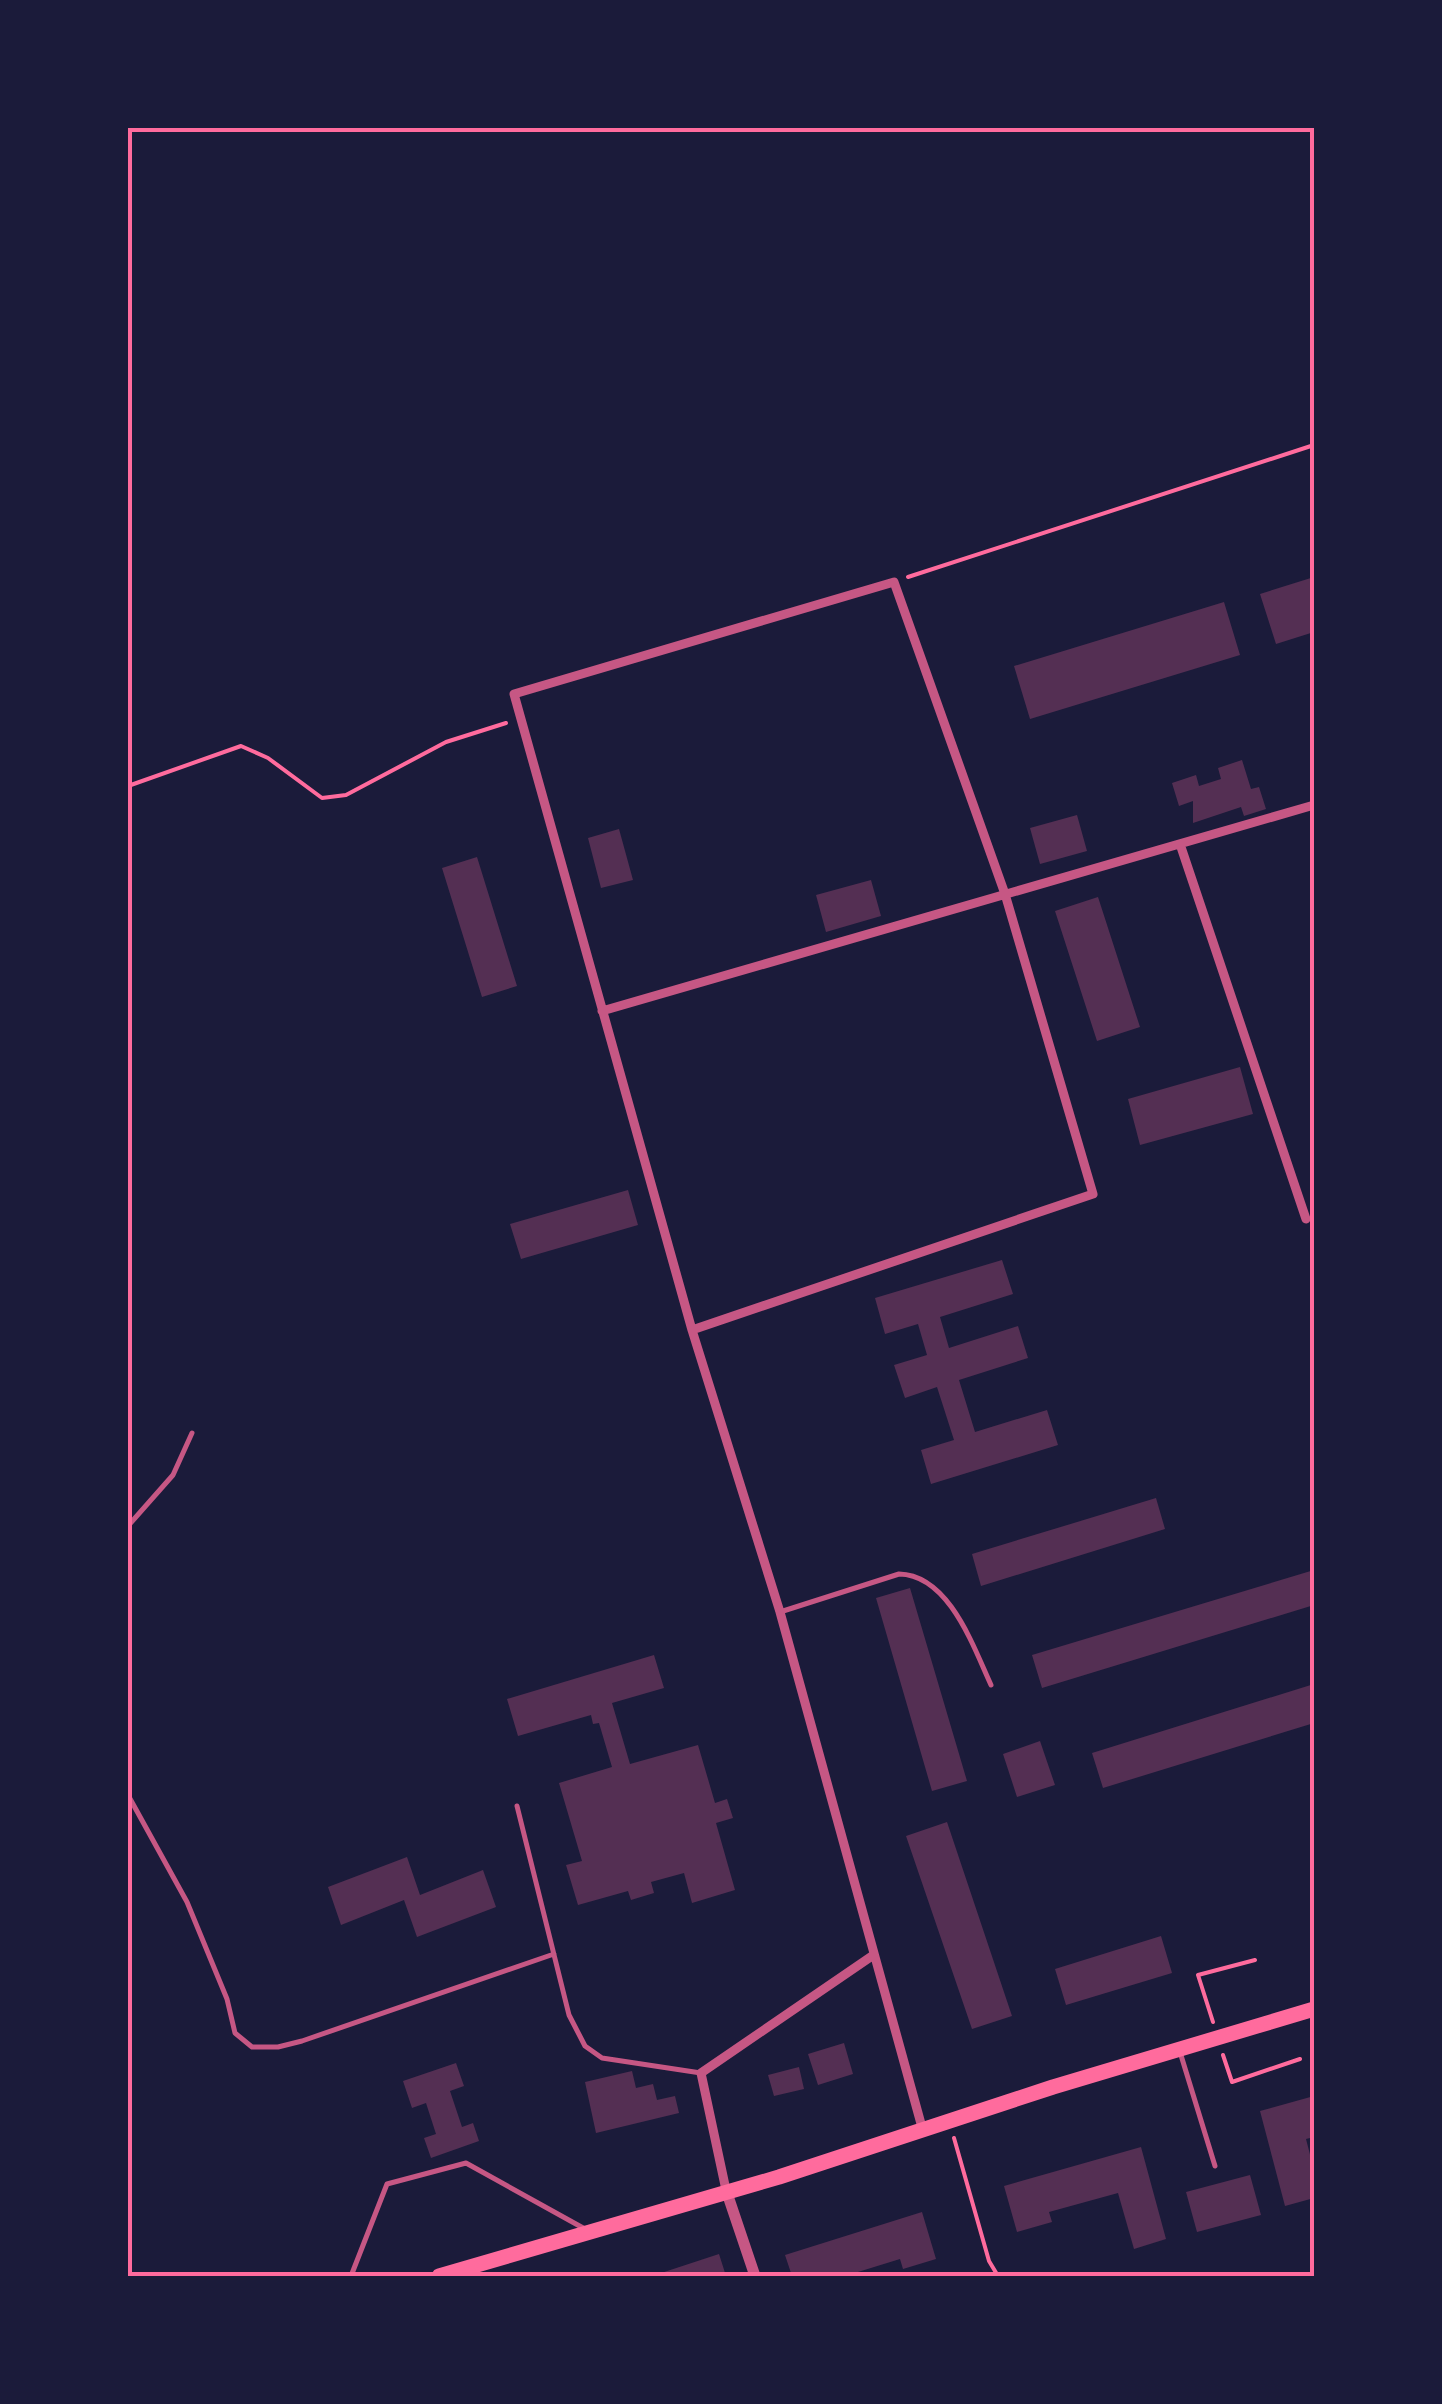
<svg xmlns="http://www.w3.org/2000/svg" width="1442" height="2404" font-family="Helvetica,sans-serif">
<rect width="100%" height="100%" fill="#1b1b3a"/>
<path fill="#542f53" d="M1314,577V632L1276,644L1260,594Z
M1224,602L1240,655L1030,719L1014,666Z
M1242,760L1251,789L1259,787L1266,809L1244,816L1241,807L1193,823V801L1179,806L1172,783L1196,775L1199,786L1221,779L1218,768Z
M1077,815L1087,851L1040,864L1030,828Z
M619,829L633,880L601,888L588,838Z
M477,857L517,986L482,997L442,868Z
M871,880L881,916L826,932L816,895Z
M1098,897L1140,1027L1097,1041L1055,911Z
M1240,1067L1253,1114L1140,1145L1128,1099Z
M628,1190L638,1225L521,1259L510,1224Z
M1002,1260L1013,1294L940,1317L949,1348L1018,1326L1028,1358L959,1380L975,1432L1047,1410L1058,1445L931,1484L921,1450L954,1440L937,1387L905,1398L894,1365L927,1355L918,1324L885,1334L875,1298Z
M1156,1498L1165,1529L981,1586L972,1554Z
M1314,1570V1605L1042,1688L1032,1655Z
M910,1588L967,1781L932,1791L876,1598Z
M654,1655L664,1688L612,1703L630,1764L698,1745L715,1803L727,1799L733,1818L716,1823L735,1890L692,1903L684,1873L651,1882L654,1893L631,1900L628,1891L578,1905L566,1865L582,1861L559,1783L612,1767L599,1723L593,1724L591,1715L518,1736L507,1699Z
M1314,1684V1723L1103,1788L1092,1753Z
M1040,1741L1055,1785L1017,1797L1003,1754Z
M947,1822L1012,2016L972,2029L906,1836Z
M407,1857L420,1895L483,1870L496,1907L417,1937L404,1900L341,1925L328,1887Z
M1161,1936L1172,1973L1066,2005L1055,1969Z
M844,2043L853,2074L818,2085L808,2054Z
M456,2063L464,2086L450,2091L462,2127L473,2123L479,2141L431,2158L424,2138L436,2134L426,2103L412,2108L403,2081Z
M799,2067L804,2089L774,2096L768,2075Z
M632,2071L636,2088L653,2084L657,2100L675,2096L679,2113L596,2133L585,2082Z
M1314,2096V2137L1306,2139L1314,2170V2198L1285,2206L1260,2111Z
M1141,2147L1166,2239L1134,2249L1118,2193L1049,2212L1052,2222L1017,2232L1004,2186Z
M1250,2175L1261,2215L1197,2232L1186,2192Z
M922,2212L936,2259L903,2269L900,2259L845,2276H792L785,2255Z
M719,2254L726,2276H652Z"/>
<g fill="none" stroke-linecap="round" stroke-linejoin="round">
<path stroke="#ff6b9d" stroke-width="4" d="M908,577L1314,445
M128,786L241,746L268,758L322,798L346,795L446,742L506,723
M1213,2022L1198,1975L1255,1960
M1223,2055L1232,2082L1300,2059
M954,2138L989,2261L998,2276"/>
<path stroke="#c65784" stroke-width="5" d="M128,1526L173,1475L192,1433
M780,1612L899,1574C949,1575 973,1646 991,1685
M128,1795L187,1902L227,1999L235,2033L252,2047H278L302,2041L554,1954
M517,1806L569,2015L585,2046L602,2058L701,2073
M1180,2052L1215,2166
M351,2276L387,2184L466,2163L585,2229"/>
<path stroke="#c65784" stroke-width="9" d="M1180,844L1306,1219
M602,1011L1314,805
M692,1330L1093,1194L1005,894L894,582L514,694L692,1330L780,1612L923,2131
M726,2190L701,2073L872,1956"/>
<path stroke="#c65784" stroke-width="11" d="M726,2190L755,2276"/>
<path stroke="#ff6b9d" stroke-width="15" d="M439,2276L779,2177L1053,2087L1314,2009"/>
</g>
<rect width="1442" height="2404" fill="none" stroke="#1b1b3a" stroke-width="260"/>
<rect x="130" y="130" width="1182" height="2144" fill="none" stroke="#ff6b9d" stroke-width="4"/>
</svg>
